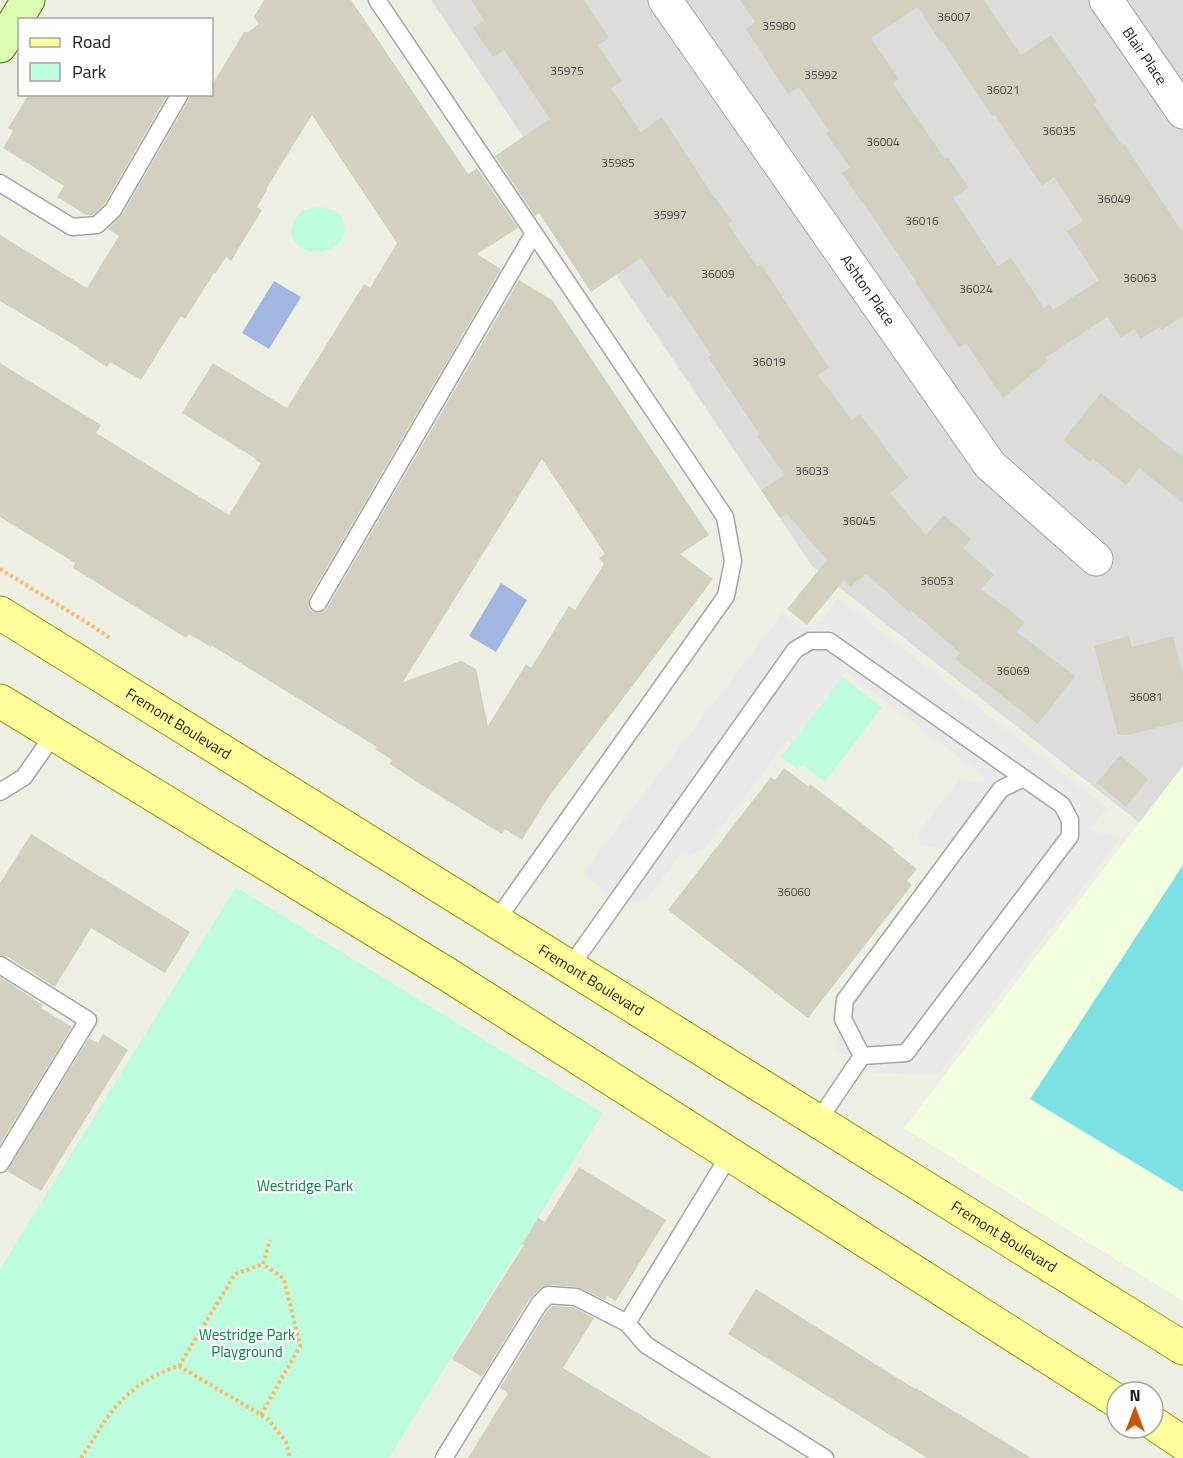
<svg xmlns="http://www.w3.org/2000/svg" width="1183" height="1458" font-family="'Titillium Web',sans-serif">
<rect width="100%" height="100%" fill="#eff0e4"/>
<path fill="#dcdcdb" d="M431,0H1183V766L1140,823L812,566Z"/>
<path fill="#f1ffde" d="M1183,766V1301L904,1128Z"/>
<path fill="#bdfdde" d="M319,207C336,209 344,213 345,231C343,237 340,243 334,247C323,254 303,254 295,242C285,230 296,212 309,208C310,208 318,207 319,207Z
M842,677L882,707L825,782L802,765L798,770L781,757Z
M236,887L603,1113L389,1458H0V1269Z"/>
<path fill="#7be1e5" d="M1183,865V1192L1030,1099Z"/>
<path fill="#eaeaea" d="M838,598L1107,808L1088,830L1121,837L938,1075L874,1073L838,1050L834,1002L946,849L920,844L918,833L960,779L982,782L986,778L846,671L791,743L787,741L704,849L690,856L682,851L648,899L624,905L582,874L783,613L804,629L823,620Z"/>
<path fill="#a1b7e1" d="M274,281L301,297L269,349L242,333Z
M501,583L527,600L496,652L469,636Z"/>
<path fill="#d3d0c0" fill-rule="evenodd" d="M264,0H351L468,174L477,168L518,228L477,254L501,269L309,598L308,604L309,609L313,612L319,613L324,612L327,608L519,280L552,300L709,535L680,554L713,579L548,798L522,840L505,829L502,834L417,782L390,764L392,760L375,749L377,747L211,645V647L189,634L186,638L73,568L75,563L0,517V363L101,425L96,433L229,515L261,463L255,460L256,459L182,413L213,363L287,408L364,284L370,288L397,243L312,115L266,189L267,190L257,207L262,210L231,261L226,257L215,274L214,273L185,319L181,316L141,380L110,362L107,367L79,349V348L0,301V235L87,288L119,236L108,229L122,215L189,99L190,94H212V85L244,32H248L259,24L254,17ZM542,459L605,554L599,558L604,564L575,610L569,606L531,668L526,664L488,726L476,669L461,661L403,682Z
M471,0H584L609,38L598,45L622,81L611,88L641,132L662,117L715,199L716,198L732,221L728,224L757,266L761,264L829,368L818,375L852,420L860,414L908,478L890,493L926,535L944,515L971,539L963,548L994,575L981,589L1025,622L1017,632L1075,676L1038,724L955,659L960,653L911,610L909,612L866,574L850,587L844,580L807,625L787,609L827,560L787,514L780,518L761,490L785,475L757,436L760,435L708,357L711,355L671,295L668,298L641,258L591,292L539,213L535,216L495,156L550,119L504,50L493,57L473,28L484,20Z
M740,0H984L1021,55L1051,35L1097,101L1094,104L1122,145L1124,144L1183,233V316L1162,330L1159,327L1141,339L1134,329L1121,338L1107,317L1045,358L1048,361L1003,398L966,343L959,348L915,282L916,281L863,202L862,203L842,173L850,168L826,133L829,131L799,87L788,94L746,29L755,22ZM918,7L941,43L943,42L992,116L995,115L1042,186L1054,177L1083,221L1067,231L1099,280L1053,310L1049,304L1044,308L1011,258L998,266L953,198L969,188L948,157L945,159L893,83L899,79L871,38Z
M29,94H168L105,203L93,215H86L57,197L64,186L3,148L13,131L8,128Z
M1101,393L1183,457V503L1139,468L1126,485L1093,459L1090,462L1063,440Z
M1129,636L1132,647L1173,636L1183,674V721L1129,735H1118L1094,646Z
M1120,755L1148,779L1126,807L1097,783Z
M784,768L809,787L810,784L894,848L893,850L917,869L907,881L912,885L808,1018L668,910L771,777L775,780Z
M31,834L190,932L165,973L91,928L55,987L6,956L0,955V883Z
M0,977L43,1005L41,1008L72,1027L0,1144Z
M103,1034L128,1050L41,1191L7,1171L89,1038L98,1043Z
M579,1167L666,1220L616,1301L607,1296L605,1300L577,1287L549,1285L541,1288L530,1298L482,1377L452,1359L524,1245L522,1244L538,1218L545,1222Z
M756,1289L915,1389L916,1388L1031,1458H927L728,1334Z
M552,1306L573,1307L594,1318L563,1368L712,1458H468L508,1393L500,1388L547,1311Z"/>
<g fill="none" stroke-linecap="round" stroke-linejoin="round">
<g stroke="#a5a5a5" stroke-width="19">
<path id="lane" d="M377,0L713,499L725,517L733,561L726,596L496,921
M0,183L72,227L97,225L113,210L180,94
M318,603L534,233
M0,792L24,777L54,734
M0,965L88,1020L0,1164
M570,967L795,650L810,641H829L1062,805L1070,820V836L906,1053L862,1056L818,1121
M862,1056L843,1019L845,1000L1001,789L1024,778
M627,1323L730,1154
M444,1458L539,1304L548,1295L576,1297L627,1323L646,1345L825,1458"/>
</g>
<g stroke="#a5a5a5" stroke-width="35">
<g id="street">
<path id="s1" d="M665,0L990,465L1096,559"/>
<path id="s2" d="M1106,0L1183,112"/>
</g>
</g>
<g stroke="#397b00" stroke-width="35">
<path id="secondary" d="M0,46L28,0"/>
</g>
<g stroke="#8a9900" stroke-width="35">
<g id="primary">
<path id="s3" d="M0,613L1183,1348"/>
<path d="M0,701L450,976L1117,1401"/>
<path d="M1153,1423L1183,1443"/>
</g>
</g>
<path stroke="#ffb766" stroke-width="4" stroke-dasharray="3 3" stroke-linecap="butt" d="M0,569L91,625L111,639
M263,1264L270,1240
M179,1366L235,1274L263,1264
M261,1415L300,1346L284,1279L263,1264
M81,1458C90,1445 98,1431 107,1418C124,1393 150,1375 179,1366L268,1419L286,1442L290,1458"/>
<use href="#lane" stroke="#fff" stroke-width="16"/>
<use href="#street" stroke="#fff" stroke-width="33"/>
<use href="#secondary" stroke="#dbfeb3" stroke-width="33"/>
<use href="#primary" stroke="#fffe9a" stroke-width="33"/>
</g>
<g text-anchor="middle" stroke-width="4.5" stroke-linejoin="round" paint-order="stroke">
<g font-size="12" fill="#4b4a46">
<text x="954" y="21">36007</text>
<text x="779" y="30">35980</text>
<text x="567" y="75">35975</text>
<text x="821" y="79">35992</text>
<text x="1003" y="94">36021</text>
<text x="1059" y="135">36035</text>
<text x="883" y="146">36004</text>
<text x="618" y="167">35985</text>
<text x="1114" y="203">36049</text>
<text x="670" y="219">35997</text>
<text x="922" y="225">36016</text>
<text x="718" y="278">36009</text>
<text x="1140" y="282">36063</text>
<text x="976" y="293">36024</text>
<text x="769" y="366">36019</text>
<text x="812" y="475">36033</text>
<text x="859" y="525">36045</text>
<text x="937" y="585">36053</text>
<text x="1013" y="675">36069</text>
<text x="1146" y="701">36081</text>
<text x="794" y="896">36060</text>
</g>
<g font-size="15" fill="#1e1e1e" stroke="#fff">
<text dy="5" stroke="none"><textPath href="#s2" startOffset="68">Blair Place</textPath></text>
<text dy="5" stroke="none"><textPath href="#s1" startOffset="354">Ashton Place</textPath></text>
<text dy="5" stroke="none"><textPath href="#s3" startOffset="210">Fremont Boulevard</textPath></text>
<text dy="5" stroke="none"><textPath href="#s3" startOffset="696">Fremont Boulevard</textPath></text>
<text dy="5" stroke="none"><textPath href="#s3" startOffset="1182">Fremont Boulevard</textPath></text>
</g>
<g font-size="15" fill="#038545" stroke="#fff">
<text x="305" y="1191">Westridge Park</text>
<text x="247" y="1340">Westridge Park<tspan x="247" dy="17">Playground</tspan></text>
</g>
</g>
<rect x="18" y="18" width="195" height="78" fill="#ffffff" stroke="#a5a5a5" stroke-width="1.5"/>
<rect x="30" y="38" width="30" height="9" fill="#fffe9a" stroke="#a5a5a5" stroke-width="1.5"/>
<text x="72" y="48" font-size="18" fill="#1e1e1e">Road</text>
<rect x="30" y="63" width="30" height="18" fill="#bdfdde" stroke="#a5a5a5" stroke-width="1.5"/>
<text x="72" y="78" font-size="18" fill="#1e1e1e">Park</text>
<g transform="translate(1135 1410)"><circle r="28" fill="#ffffff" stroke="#a5a5a5" stroke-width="1.5"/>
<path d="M0-4.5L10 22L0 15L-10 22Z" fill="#cd5700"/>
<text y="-9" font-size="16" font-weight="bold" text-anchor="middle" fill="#1e1e1e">N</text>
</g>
</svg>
